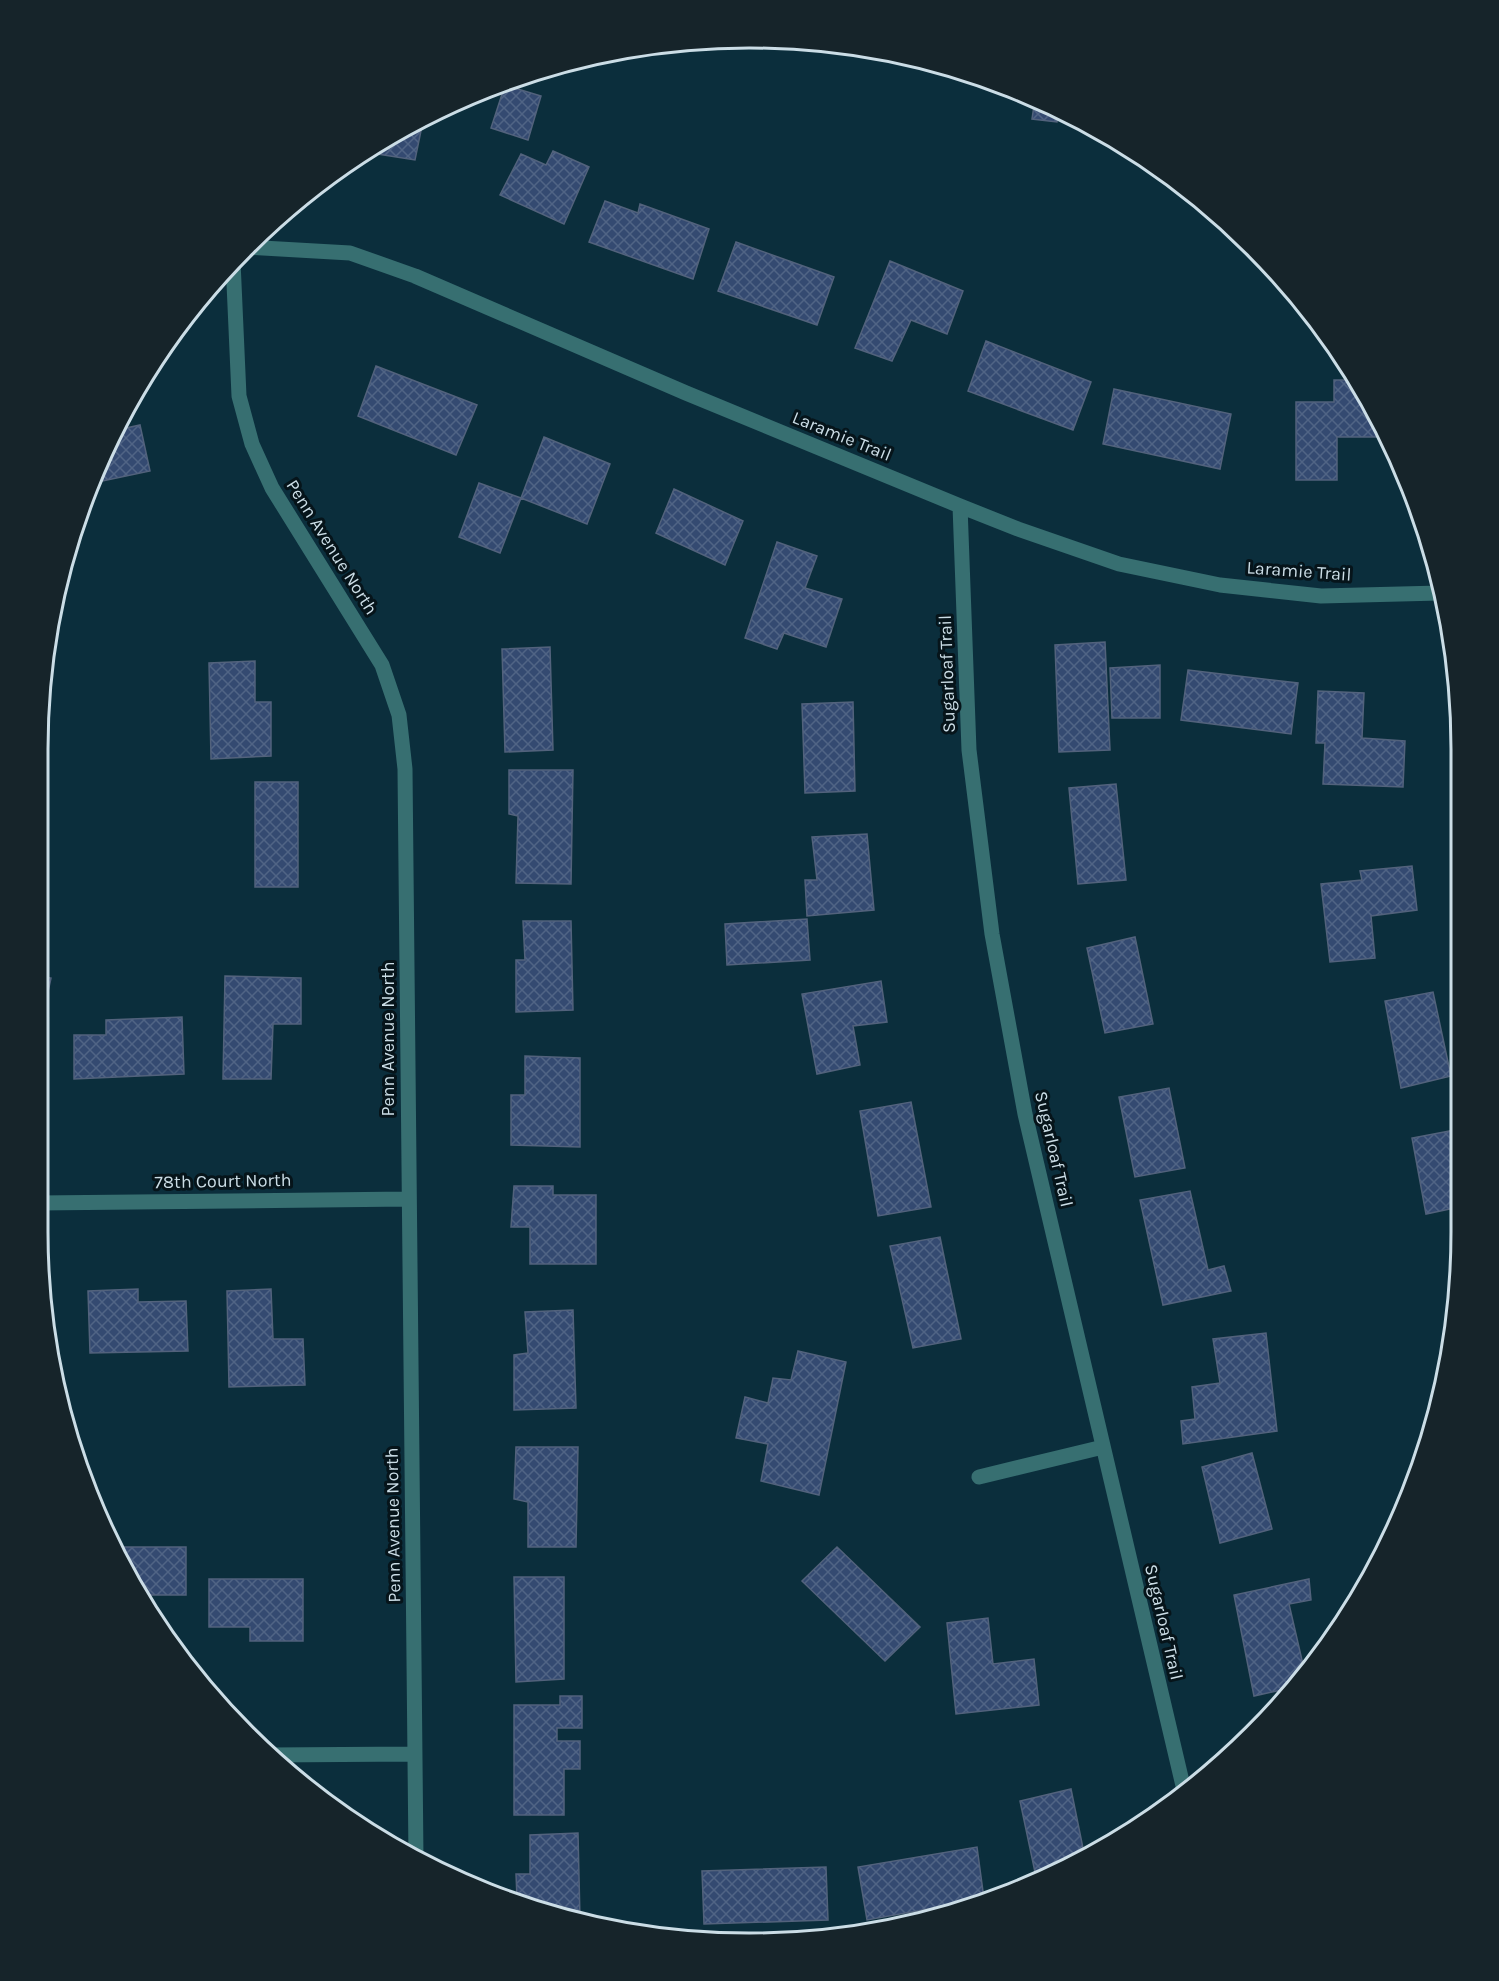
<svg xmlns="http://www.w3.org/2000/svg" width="1499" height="1981" font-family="Karla,sans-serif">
<defs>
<pattern id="building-cross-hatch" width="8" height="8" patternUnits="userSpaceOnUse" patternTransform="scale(1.5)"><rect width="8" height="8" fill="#344a71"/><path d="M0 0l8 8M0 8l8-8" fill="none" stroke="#506485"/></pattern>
</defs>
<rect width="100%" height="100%" fill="#0b2e3c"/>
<path fill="url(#building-cross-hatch)" stroke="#52627c" stroke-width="1.5" d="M505,85L541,96L528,140L491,128Z
M1035,99L1058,111L1057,122L1032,119Z
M423,121L415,160L365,152Z
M553,151L589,167L564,224L500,195L521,154L546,165Z
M605,201L638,213L640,204L709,229L693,279L589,242Z
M736,242L834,277L817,325L718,291Z
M890,261L963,291L947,334L911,320L892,361L855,348Z
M986,341L1091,382L1073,430L968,391Z
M376,366L477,405L456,455L358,416Z
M1334,380H1354L1382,437H1337V480H1296V402H1334Z
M1114,389L1231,414L1220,469L1103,444Z
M140,425L150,471L93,483L113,431Z
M544,437L610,464L587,524L521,498Z
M479,483L521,498L500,553L459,537Z
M674,489L743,521L725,565L656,533Z
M777,542L817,556L805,588L842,599L826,647L784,633L777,649L745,638Z
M1105,642L1110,750L1059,752L1055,645Z
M550,647L553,750L505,752L502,649Z
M255,661V702H271V756L211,759L209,663Z
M1160,665V718H1112L1110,668Z
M1188,670L1298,683L1291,734L1181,720Z
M1318,691L1364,693L1362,738L1405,741L1403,787L1323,784L1325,743H1316Z
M853,702L855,791L805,793L802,704Z
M509,770H573L571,884L516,883L518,816L509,814Z
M255,782H298V887H255Z
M1116,784L1126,880L1078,884L1069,788Z
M867,834L874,910L807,916L805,880H817L812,837Z
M1412,866L1417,910L1371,916L1375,958L1330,962L1321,884L1362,880L1360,871Z
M807,919L810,960L727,965L725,924Z
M523,921H571L573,1010L516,1012V960H525Z
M1135,937L1153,1024L1105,1033L1087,948Z
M38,976L51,978L41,1024L38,1023Z
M225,976L301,978V1024H273L271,1079H223Z
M881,981L887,1022L853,1026L860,1065L817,1074L802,994Z
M1433,992L1451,1076L1401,1088L1385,1001Z
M182,1017L184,1074L74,1079V1035H106V1020Z
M525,1056L580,1058V1147L511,1145V1095H525Z
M1169,1088L1185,1168L1135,1177L1119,1097Z
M911,1102L931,1207L878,1216L860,1111Z
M1455,1130V1208L1426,1214L1412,1138Z
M514,1186H553V1195H596V1264H530V1227H511Z
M1190,1191L1208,1270L1224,1266L1231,1291L1163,1305L1140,1200Z
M940,1237L961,1339L913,1348L890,1246Z
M138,1289V1302L186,1301L188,1351L90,1353L88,1291Z
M271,1289L273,1339H303L305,1385L229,1387L227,1291Z
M573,1310L576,1408L514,1410V1355L528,1353L525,1312Z
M1266,1333L1277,1431L1183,1444L1181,1421L1195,1419L1192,1387L1220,1383L1213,1339Z
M798,1351L846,1362L819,1495L761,1481L768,1444L736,1438L745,1397L768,1403L773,1378L791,1380Z
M516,1447H578L576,1547H528V1502L514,1499Z
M1252,1453L1272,1529L1220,1543L1202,1467Z
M116,1547H186V1595H138L133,1588Z
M837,1547L920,1627L885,1661L802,1581Z
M514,1577H564V1679L516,1682Z
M209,1579H303V1641H250V1627H209Z
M1309,1579L1311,1600L1289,1604L1305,1673L1295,1687L1254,1696L1234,1595Z
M988,1618L993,1664L1034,1659L1039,1705L956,1714L947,1623Z
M560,1696H582V1728H557V1741H580V1769H564V1815H514V1705H560Z
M1071,1789L1084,1853L1036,1877L1020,1801Z
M578,1833L580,1919L517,1898L516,1874H530V1835Z
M977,1847L984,1899L867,1920L858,1867Z
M826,1867L828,1920L704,1924L702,1871Z"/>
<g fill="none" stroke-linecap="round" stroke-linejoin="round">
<path stroke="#376f71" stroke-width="15" d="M245,247L350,253L415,276L686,393L960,506L1018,529L1119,564L1220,585L1321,596L1440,593
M233,261L239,396L252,444L272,488L382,665L399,715L405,769L416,1858
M960,506L969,750L992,934L1025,1114L1184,1790
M38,1203L408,1199
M979,1477L1103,1447
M269,1755L415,1754"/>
</g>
<g text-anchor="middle" stroke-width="6" stroke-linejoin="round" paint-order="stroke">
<g font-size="18" fill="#cbdde6" stroke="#06141a">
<text transform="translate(842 436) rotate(22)" y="6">Laramie Trail</text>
<text transform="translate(332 547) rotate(58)" y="6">Penn Avenue North</text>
<text transform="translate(1299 571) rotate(4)" y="6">Laramie Trail</text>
<text transform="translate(947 674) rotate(-92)" y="6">Sugarloaf Trail</text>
<text transform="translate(388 1039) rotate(-90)" y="6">Penn Avenue North</text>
<text transform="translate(1054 1149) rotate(77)" y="6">Sugarloaf Trail</text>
<text transform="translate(223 1181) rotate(-1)" y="6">78th Court North</text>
<text transform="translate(393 1525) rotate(-91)" y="6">Penn Avenue North</text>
<text transform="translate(1164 1622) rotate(77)" y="6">Sugarloaf Trail</text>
</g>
</g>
<path d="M0 0H1499V1981H0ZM749 48H750A701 701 0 0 1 1451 749V1232A701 701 0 0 1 750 1933H749A701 701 0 0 1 48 1232V749A701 701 0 0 1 749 48Z" fill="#16242a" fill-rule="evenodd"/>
<path fill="none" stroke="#cbdde6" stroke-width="3" d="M749 48H750A701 701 0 0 1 1451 749V1232A701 701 0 0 1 750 1933H749A701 701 0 0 1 48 1232V749A701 701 0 0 1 749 48Z"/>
</svg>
